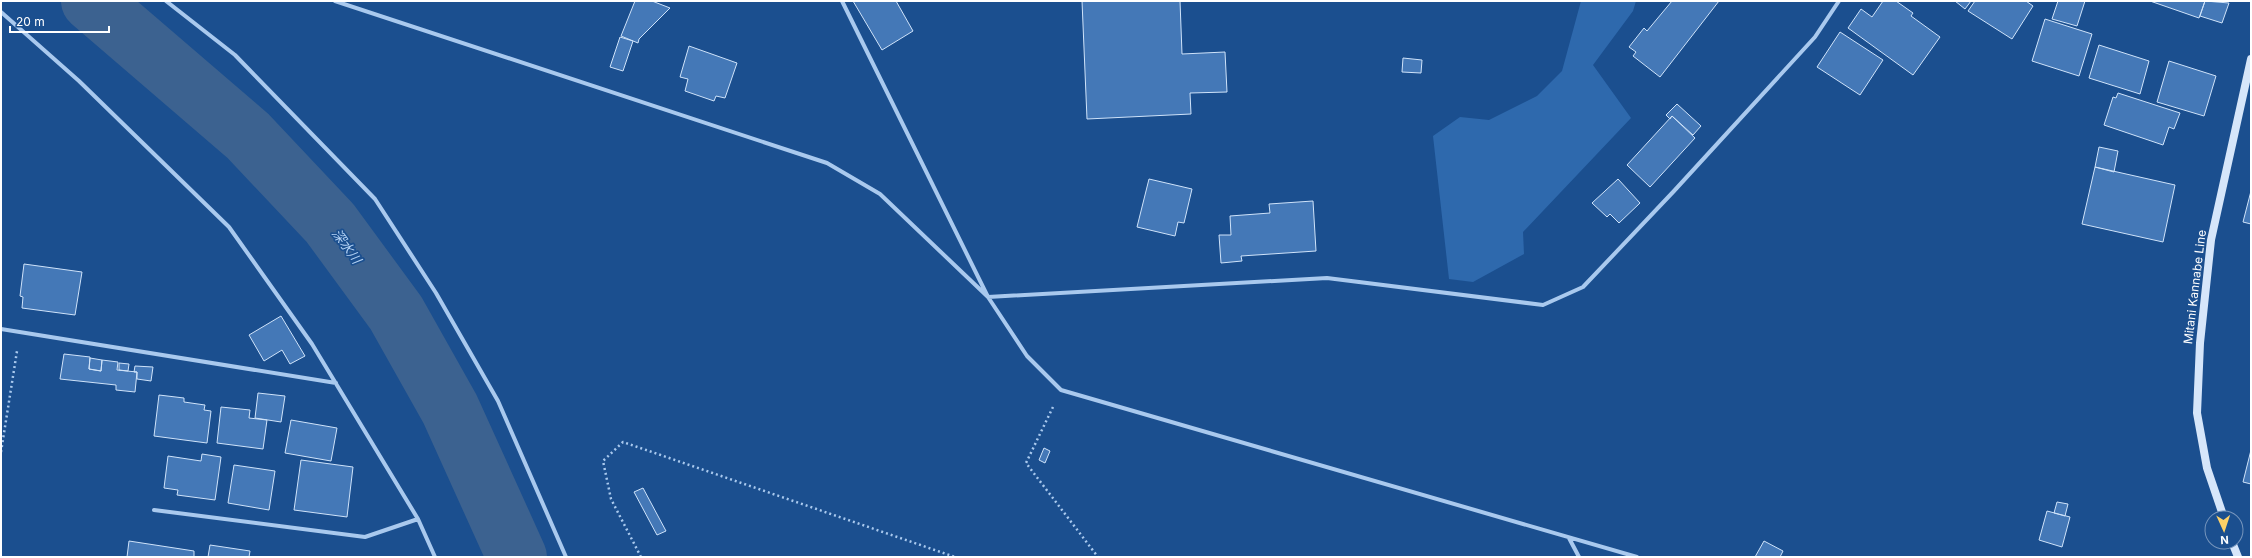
<svg xmlns="http://www.w3.org/2000/svg" width="2252" height="558" font-family="Inter,'Noto Sans JP',sans-serif">
<rect width="100%" height="100%" fill="#1b4f8f"/>
<path fill="#2e69ad" d="M1581,1H1636L1633,11L1593,65L1631,118L1523,232L1524,254L1473,282L1449,279L1433,136L1460,117L1489,120L1537,96L1562,71Z"/>
<g fill="none" stroke-linecap="round" stroke-linejoin="round">
<path stroke="#3c6290" stroke-width="60" d="M91,1L248,136L330,223L396,313L450,409L517,557"/>
</g>
<path fill="#4478b7" stroke="#cfe3fa" d="M635,1H652L670,8L639,39L638,43L621,36Z
M853,1H896L913,31L882,50Z
M1082,1H1180L1182,54L1225,52L1227,92L1190,93L1191,114L1087,119Z
M1672,1H1719L1660,77L1633,56L1636,52L1629,47L1644,28L1647,31Z
M1883,1H1896L1913,13L1911,16L1940,37L1913,75L1848,28L1861,9L1872,17Z
M1955,1H1971L1965,9Z
M1975,1H2026L2033,6L2012,39L1968,11Z
M2058,1H2085L2077,26L2052,19Z
M2150,1H2205L2199,18Z
M2205,1L2229,3L2222,23L2200,16Z
M2045,19L2092,34L2079,76L2032,61Z
M1840,32L1883,60L1860,95L1817,67Z
M620,37L633,41L623,71L610,67Z
M2099,45L2149,61L2140,94L2089,78Z
M689,46L737,63L725,98L716,96L714,101L685,91L688,79L680,77Z
M1403,58L1422,60L1421,73L1402,72Z
M2169,61L2216,76L2204,116L2157,102Z
M2118,93L2180,113L2174,129L2169,127L2163,145L2104,125L2113,97L2116,98Z
M1677,104L1701,126L1693,135L1672,116L1670,119L1666,115Z
M1672,116L1695,138L1650,187L1627,165Z
M2099,147L2118,151L2114,172L2095,167Z
M2095,167L2175,185L2163,242L2082,224Z
M1149,179L1192,189L1184,223L1178,222L1175,236L1137,227Z
M1618,179L1640,203L1619,223L1610,214L1607,217L1592,203Z
M2251,191V224L2243,222Z
M1313,201L1316,251L1241,256L1242,261L1221,263L1219,235H1231L1230,216L1270,213L1269,204Z
M24,264L82,272L75,315L22,308L23,297L20,296Z
M281,316L305,356L290,364L282,350L264,361L249,335Z
M64,354L90,357L89,369L101,371L102,360L118,362L117,370L137,372L135,392L116,390V385L60,379Z
M90,358L102,360L101,371L89,369Z
M119,363L129,364L128,371L119,370Z
M135,366L153,367L151,381L137,379V372H134Z
M258,393L285,396L281,422L255,418Z
M159,395L184,398V402L205,405L204,410L211,411L207,443L154,436Z
M221,407L250,410L249,418L267,420L263,449L217,443Z
M291,420L337,428L331,461L285,453Z
M1044,448L1050,451L1045,463L1039,460Z
M2251,450V484L2243,482Z
M202,454L221,457L215,500L177,495L178,490L164,488L168,456L201,461Z
M301,460L353,467L347,517L294,510Z
M234,465L275,471L269,510L228,503Z
M643,488L666,531L657,535L634,492Z
M2057,502L2068,504L2065,516L2054,513Z
M2047,511L2070,517L2062,547L2039,540Z
M129,541L194,551V557H127Z
M1764,541L1783,551L1780,557H1755Z
M210,545L250,551L249,557H208Z"/>
<g fill="none" stroke-linecap="round" stroke-linejoin="round">
<path stroke="#a9c9ee" stroke-width="2.5" stroke-dasharray="2 3" stroke-linecap="butt" d="M1053,407L1026,463L1098,557
M1,452L17,351
M641,557L611,499L603,461L623,442L955,557"/>
<path stroke="#a9c9ee" stroke-width="4" d="M166,1L235,55L375,199L436,293L498,401L566,557
M335,1L827,163L880,194L988,297L1327,278L1543,305L1583,287L1674,191L1815,37L1839,1
M842,1L988,297L1027,356L1061,390L1637,557
M1,12L79,81L229,227L312,344L418,519L435,557
M1,329L336,383
M154,510L365,537L418,519
M1569,538L1579,557"/>
<path stroke="#d6e6fa" stroke-width="8" d="M2224,518L2207,468L2197,413L2200,343L2211,240L2251,59
M2232,542L2238,557"/>
</g>
<g text-anchor="middle" stroke-width="3.5" stroke-linejoin="round" paint-order="stroke">
<g font-size="12" fill="#fff" stroke="#1b4f8f">
<text transform="translate(2195 287) rotate(-83)" y="4">Mitani Kannabe Line</text>
</g>
<g font-size="13" font-style="italic" fill="#b5d3f5" stroke="#1b4f8f">
<text transform="translate(347 246) rotate(54)" y="5">深水川</text>
</g>
</g>
<rect width="2252" height="558" fill="none" stroke="#ffffff" stroke-width="4"/>
<g transform="translate(2224 530) rotate(177)"><circle r="19" fill="#1b4f8f" stroke="#7695bc"/>
<path d="M0-3L7 15L0 10L-7 15Z" fill="#ffd166"/>
<text y="-6" font-size="11" font-weight="bold" text-anchor="middle" fill="#ffffff">N</text>
</g>
<path d="M10 26v6h99v-6" fill="none" stroke="#ffffff" stroke-width="2"/>
<text x="16" y="26" font-size="12" fill="#ffffff" stroke="#1b4f8f" stroke-width="3" paint-order="stroke">20 m</text>
</svg>
